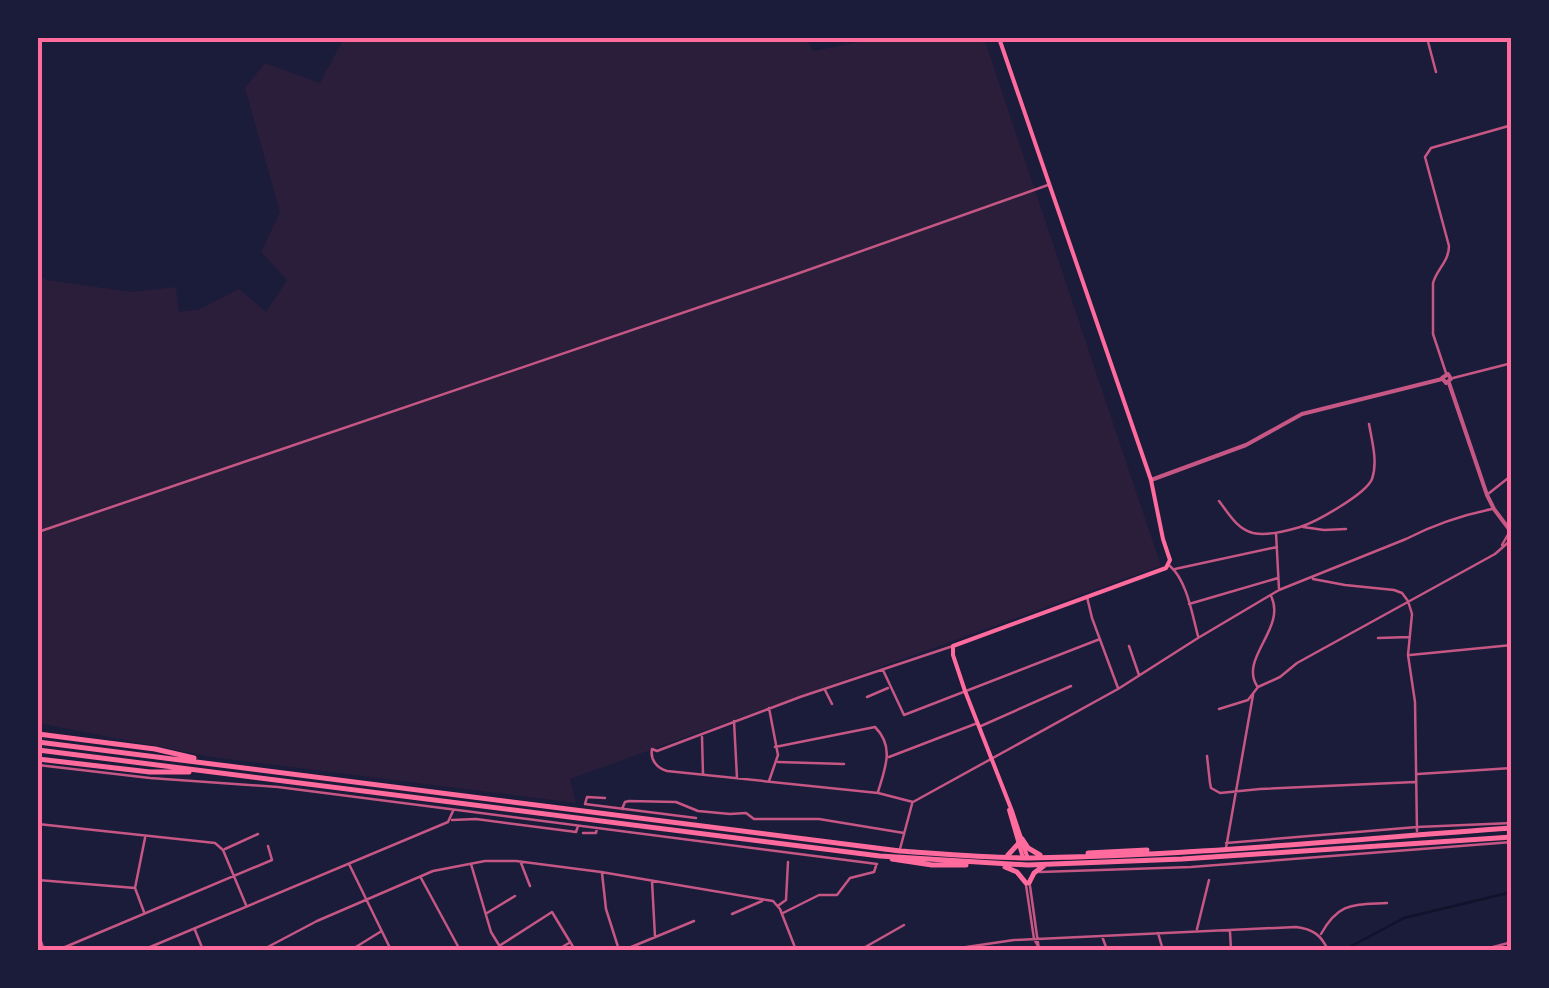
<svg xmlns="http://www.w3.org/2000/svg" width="1549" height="988" font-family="'Times New Roman',serif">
<rect width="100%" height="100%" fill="#1b1b3a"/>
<path fill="#2a1e3b" d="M344,38H806L813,51L879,38H984L1161,566L570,779L576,803L212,757L38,723V275L47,280L132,292L176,287L179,312L200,309L239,289L266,312L287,280L261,252L280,212L245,88L265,63L320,83Z"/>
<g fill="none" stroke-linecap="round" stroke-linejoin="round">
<path stroke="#12122b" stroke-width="2.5" d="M1344,950L1404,918L1512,892"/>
<path stroke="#c65784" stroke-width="2.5" d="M1427,38L1436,72
M1446,373L1433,334V283C1437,269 1449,261 1449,246L1425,157L1431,148L1512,125
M1453,378L1512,363
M1488,494L1512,475
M1219,501C1229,514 1237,529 1253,533C1268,536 1286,531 1300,527C1316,522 1366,494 1372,479C1378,462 1372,441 1369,424
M1303,527L1324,530L1346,529
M38,532L791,276L1048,185
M1276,533L1279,589
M1502,545L1510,531
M1170,566C1187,581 1192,614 1198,636
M1175,569L1277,547
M1313,579L1345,585L1394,590L1402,593L1408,601L1412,614L1408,655L1415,702L1417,831
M1087,597L1092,618L1118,688
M1189,604L1278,578
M1378,638L1409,637
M953,646L800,697L657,751L652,749C650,760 657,768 667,771L878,793L913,802L1118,689L1198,638L1279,590L1406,539C1433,525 1463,515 1492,509
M1129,646L1139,675
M1410,655L1512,645
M883,670L904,715L1100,639
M1257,686C1239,658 1287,628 1271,596
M825,690L832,704
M867,697L888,688
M769,708L778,755L769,781
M1219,709L1248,700L1258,687L1280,677L1297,663L1495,554L1512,539
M734,721L737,778
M981,726L1071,686
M702,737L703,774
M775,747L875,727C895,747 885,768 878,792
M1207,756L1210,783L1211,788L1220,793L1260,789L1415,782
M889,757L975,724
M778,762L844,764
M38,765L150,778L278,787L877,864
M1418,774L1512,768
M605,798L587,797L585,804L696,818
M622,809L625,802L629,801L676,802L698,811L730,814L746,813L754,819H819L904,833
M452,820L476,819L576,832L578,826
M38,824L215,843L223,850L246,905
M583,833H596L597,828
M1226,843L1417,827L1512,823
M1226,848L1253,695
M225,849L258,834
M900,849L912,804
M521,863L530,886
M349,864L391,950
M471,864L491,932L502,950
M1040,872L1191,867L1512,842
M602,873L606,909L619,950
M421,878L460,950
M38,880L135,888
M652,881L655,937
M1026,885L1034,939L1038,946
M1030,886L1039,950
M779,905L786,900L788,862
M144,912L135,888L145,838
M487,913L515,896
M783,913L819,895H837L850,878L874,872L876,866
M732,914L762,901
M1197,929L1209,880
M195,930L203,950
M1230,932L1231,950
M38,933L44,950
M1158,933L1163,950
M1321,934C1339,902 1353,905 1387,903
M1102,936L1107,950
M499,946L552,912L575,950
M58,950L272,860L268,846
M143,950L448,822L453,811
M262,950L317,921L433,871L485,861H516L601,872L773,901L780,909L796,950
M351,950L380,932
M557,950L569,943
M624,950L694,921
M860,950L904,925
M946,950L1014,940L1296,927C1313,929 1321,935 1328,950
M1482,950L1512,942"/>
<path stroke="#c65784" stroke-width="4" d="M1448,374L1451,379L1446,383L1442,378Z
M1449,383L1487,495L1494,509L1512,533
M1151,480L1246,445L1302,414L1442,379"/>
<path stroke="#ff6b9d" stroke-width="4" d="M999,38L1151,480L1163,539L1170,560L1166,568L953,646V655L965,691L1012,811L1027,856
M1009,810L1023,858"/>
<path stroke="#ff6b9d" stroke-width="5" d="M38,734L155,749L194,758
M38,742L900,851C943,854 987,858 1030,858C1190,856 1351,839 1512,828
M38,750L880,856L1028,865L1182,859L1512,837
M38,759L150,772H189
M1022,839L1028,848L1040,855
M1088,853L1147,850
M1008,855L1019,843
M892,859L932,865H966
M1005,867L1017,872L1026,883
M1029,883L1034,873L1045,865"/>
</g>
<rect width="1549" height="988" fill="none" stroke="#1b1b3a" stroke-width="80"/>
<rect x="40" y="40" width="1469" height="908" fill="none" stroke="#ff6b9d" stroke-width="4"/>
</svg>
